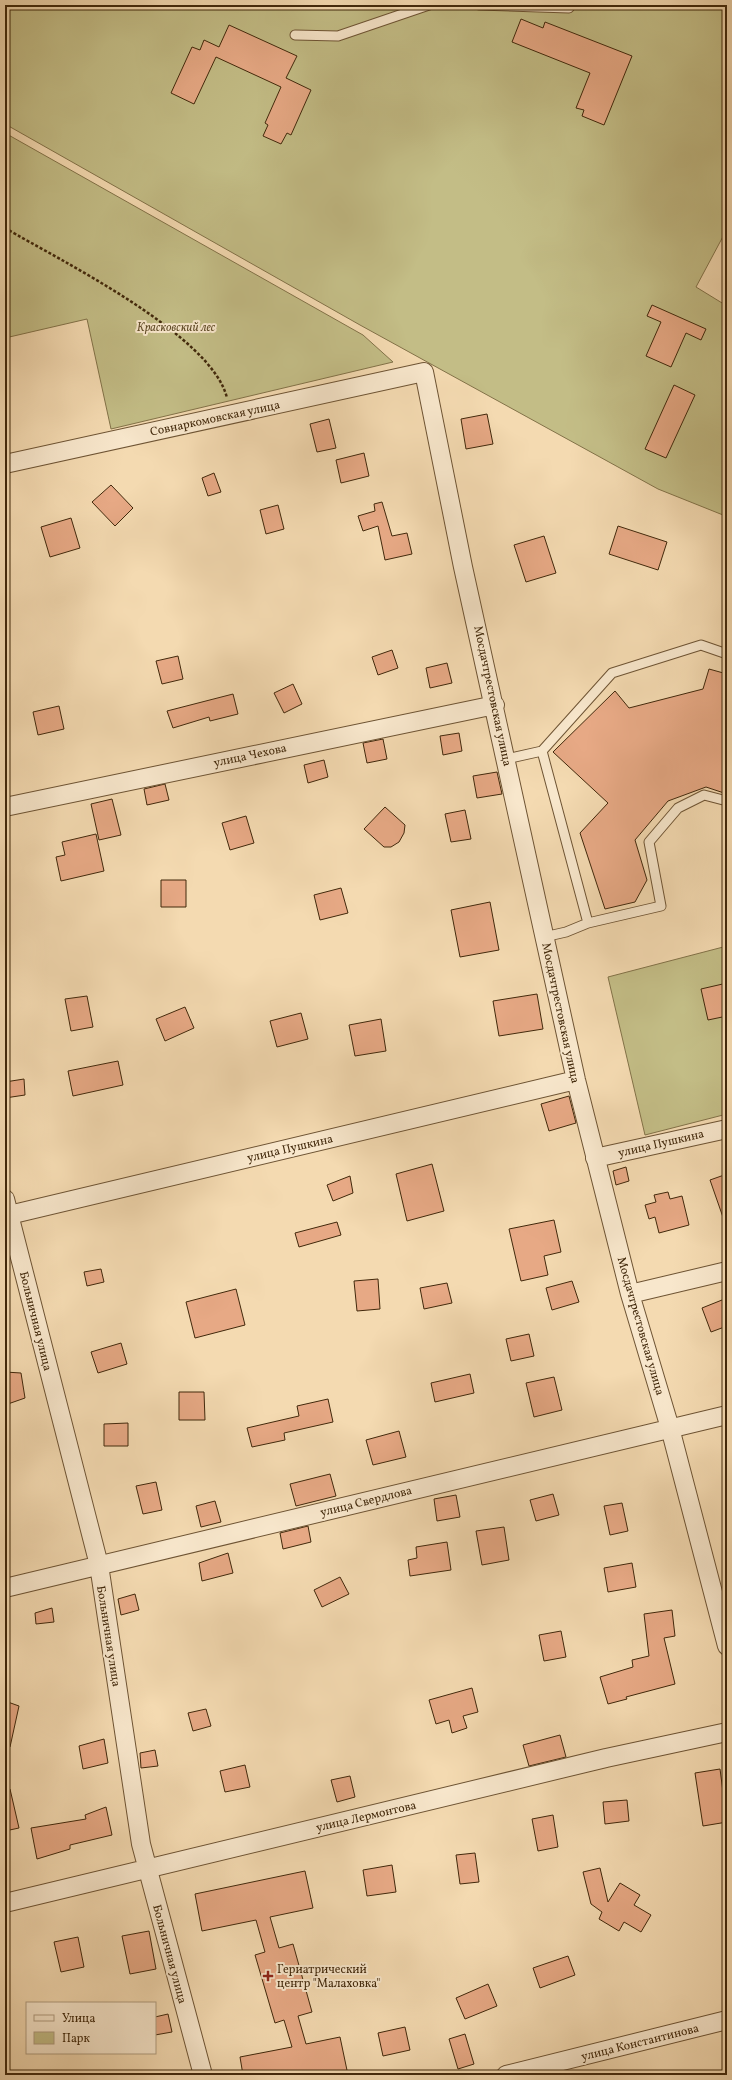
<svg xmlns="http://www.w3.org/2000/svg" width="732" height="2080" font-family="Vollkorn,serif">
<rect width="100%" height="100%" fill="#f4dab1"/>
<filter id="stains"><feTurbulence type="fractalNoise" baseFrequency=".005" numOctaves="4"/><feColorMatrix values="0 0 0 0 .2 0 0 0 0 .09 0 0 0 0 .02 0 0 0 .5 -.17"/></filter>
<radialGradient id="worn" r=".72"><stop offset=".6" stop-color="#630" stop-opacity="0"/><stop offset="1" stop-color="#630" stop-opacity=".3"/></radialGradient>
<path fill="#c3bd86" stroke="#827248" d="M5,5H716L727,11V229L696,287L727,306V525L723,515L658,489L360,325L5,124Z
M5,133L363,335L393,362L111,429L87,319L5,338Z
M727,946V1114L645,1135L608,977Z"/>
<path fill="#e7a985" stroke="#41280b" d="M521,19L543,28L545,22L632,56L604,125L582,116L584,110L576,108L590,73L512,42Z
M229,25L297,56L286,78L311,90L291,135L287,133L281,144L263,136L268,125L265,123L281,87L216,57L194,104L171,93L192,47L200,50L204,40L219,47Z
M652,305L706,329L701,340L686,333L671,367L646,356L661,322L647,316Z
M674,385L695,395L666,458L645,449Z
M487,414L493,444L466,449L461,419Z
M329,419L336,448L317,452L310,424Z
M364,453L369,476L341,483L336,460Z
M214,473L221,492L208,496L202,478Z
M111,485L133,508L115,526L92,502Z
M382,502L392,536L407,533L412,554L385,560L378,526L363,531L358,516L375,511L374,504Z
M278,505L284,529L266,534L260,510Z
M71,518L80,548L50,557L41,527Z
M618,526L667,542L658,570L609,554Z
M544,536L556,573L526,582L514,545Z
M392,650L398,668L378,675L372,657Z
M178,656L183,679L162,684L156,661Z
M447,663L452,683L430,688L426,668Z
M709,669L727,674V794L706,787L668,801L635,840L647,880L635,902L605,909L580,833L608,803L553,752L615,691L629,708L703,689Z
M293,684L302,704L284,713L274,693Z
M233,694L238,714L210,721L209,717L173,728L167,711Z
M59,706L64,729L38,735L33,712Z
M459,733L462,751L443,755L440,736Z
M383,739L387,759L367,763L363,743Z
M324,760L328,777L308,783L304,765Z
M497,772L502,794L477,798L473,776Z
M165,784L169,800L147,805L144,789Z
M112,799L121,835L99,840L91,804Z
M385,807L405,825L404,833L399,842L391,847H384L364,829Z
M465,810L471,839L451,842L445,814Z
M246,816L254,843L230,850L222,823Z
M96,834L104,871L61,881L56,857L65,855L62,842Z
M161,880H186V907H161Z
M341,888L348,913L320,920L314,895Z
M490,902L499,950L460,957L451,910Z
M727,983V1016L708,1020L701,989Z
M537,994L543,1029L499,1036L493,1001Z
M87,996L93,1027L71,1031L65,999Z
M185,1007L194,1028L165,1041L156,1019Z
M301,1013L308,1039L277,1047L270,1021Z
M381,1019L386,1051L355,1056L349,1025Z
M118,1061L123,1085L73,1096L68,1071Z
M24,1079L25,1095L5,1098V1082Z
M569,1096L576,1123L549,1131L541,1104Z
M432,1164L444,1211L407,1221L396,1174Z
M626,1167L629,1181L616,1185L613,1171Z
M727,1174V1222L725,1223L710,1180Z
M350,1176L353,1193L333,1201L327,1185Z
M668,1192L670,1199L682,1196L689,1225L659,1233L655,1217L649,1219L645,1205L656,1202L654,1195Z
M554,1220L561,1252L544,1256L548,1275L521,1281L509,1229Z
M337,1222L341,1235L299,1247L295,1233Z
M101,1269L104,1282L87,1286L84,1272Z
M378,1279L380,1309L357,1311L354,1281Z
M572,1281L579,1302L552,1310L546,1288Z
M447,1283L452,1303L424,1309L420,1288Z
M236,1289L245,1325L195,1338L186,1302Z
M727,1298V1326L711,1332L702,1308Z
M529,1334L534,1356L511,1361L506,1339Z
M121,1343L127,1364L98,1373L91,1352Z
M5,1372L21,1373L25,1398L5,1405Z
M470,1374L474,1393L435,1402L431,1383Z
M554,1377L562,1410L534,1417L526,1383Z
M179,1392H204L205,1420H179Z
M328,1399L333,1422L284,1433L285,1440L252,1447L247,1428L299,1416L297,1406Z
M128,1423V1446H104V1424Z
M399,1431L406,1457L373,1465L366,1440Z
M330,1474L336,1496L296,1506L290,1484Z
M156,1482L162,1510L143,1514L136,1486Z
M553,1494L559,1515L536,1521L530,1500Z
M456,1495L460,1517L437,1521L434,1499Z
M215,1501L221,1522L201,1527L196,1506Z
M622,1503L628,1531L610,1535L604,1506Z
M308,1526L311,1542L283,1549L280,1533Z
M504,1527L509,1560L482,1565L476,1531Z
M447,1542L451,1570L410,1576L408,1560L417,1558L416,1547Z
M228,1553L233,1573L202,1581L199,1563Z
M632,1563L636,1587L608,1592L604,1568Z
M340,1577L349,1594L322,1607L314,1590Z
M135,1594L139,1610L121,1615L118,1599Z
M52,1608L54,1622L36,1624L35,1613Z
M672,1610L675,1636L664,1638L675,1684L626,1697L627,1699L608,1704L600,1677L633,1667L632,1660L649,1656L644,1614Z
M561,1631L566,1657L544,1661L539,1635Z
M472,1688L478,1712L463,1716L467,1728L452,1733L449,1720L436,1724L429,1700Z
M5,1701L19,1706L10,1747H5Z
M206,1709L211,1726L193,1731L188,1713Z
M560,1735L566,1757L529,1766L523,1745Z
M104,1739L108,1763L83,1769L79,1746Z
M155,1750L158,1766L141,1768L140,1753Z
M245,1765L250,1787L225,1792L220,1771Z
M720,1769L727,1822L703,1826L695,1773Z
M350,1776L355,1797L337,1802L331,1780Z
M5,1789H10L19,1828L5,1831Z
M627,1800L629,1821L605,1824L603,1802Z
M106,1807L112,1835L70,1845V1849L37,1859L31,1828L86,1819L85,1815Z
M553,1815L558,1847L538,1851L532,1819Z
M475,1853L479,1882L460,1884L456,1855Z
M392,1865L396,1892L367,1896L363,1870Z
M600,1868L608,1902L620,1883L640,1895L634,1905L651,1915L641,1932L624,1922L619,1931L599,1919L602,1912L591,1904L583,1872Z
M305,1871L313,1908L270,1917L279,1948L293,1944L312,2012L298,2016L306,2044L340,2037L348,2075H243L240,2057L292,2047L284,2020L275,2023L255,1955L265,1952L256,1920L202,1931L195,1894Z
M149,1931L156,1969L130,1974L122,1936Z
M78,1937L84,1967L61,1972L54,1942Z
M568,1956L575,1975L540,1988L533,1968Z
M488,1984L497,2006L465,2019L456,1998Z
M168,2014L172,2032L155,2035V2017Z
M405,2027L410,2050L383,2056L378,2033Z
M465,2034L474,2064L458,2069L449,2039Z"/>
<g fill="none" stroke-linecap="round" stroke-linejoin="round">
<g stroke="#6e5434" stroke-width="11">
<path id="service" d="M479,5L569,8L571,5
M295,35L338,36L429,5
M542,751L612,673L701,645L727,654
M506,759L542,751L588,923L566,932L544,937
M588,923L661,906L649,842L678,808L704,795L727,801"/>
</g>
<g stroke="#6e5434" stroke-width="20">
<path id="minor" d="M5,464L424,372L463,567L576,1080L630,1294L670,1428L727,1646
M5,807L495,705
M595,1158L727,1129
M5,1199L99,1565L141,1844L203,2075
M5,1216L576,1080
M630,1294L727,1271
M5,1588L727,1415
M5,1903L606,1758L727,1732
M506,2075L727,2020"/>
</g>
<path stroke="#41280b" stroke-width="2.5" stroke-dasharray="3 2" stroke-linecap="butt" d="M5,228C61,261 212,335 227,398"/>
<use href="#service" stroke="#f8e7cc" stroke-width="9"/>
<use href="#minor" stroke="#f8e7cc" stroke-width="18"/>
</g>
<path fill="#8f2418" stroke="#f8e7cc" stroke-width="1.5" d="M266 1970h4v4h4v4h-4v4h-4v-4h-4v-4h4z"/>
<g text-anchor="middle" stroke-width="4" stroke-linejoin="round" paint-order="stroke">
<g font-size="12" font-style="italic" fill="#624d2a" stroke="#f8e7cc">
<text x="176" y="331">Красковский лес</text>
</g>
<g font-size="12" fill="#41280b" stroke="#f8e7cc">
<text transform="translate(215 418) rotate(-12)" y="4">Совнаркомовская улица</text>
<text transform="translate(493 696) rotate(78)" y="4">Мосдачтрестовская улица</text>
<text transform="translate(250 755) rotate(-12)" y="4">улица Чехова</text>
<text transform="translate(561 1013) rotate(78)" y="4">Мосдачтрестовская улица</text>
<text transform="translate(661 1143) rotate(-13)" y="4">улица Пушкина</text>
<text transform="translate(290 1148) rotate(-13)" y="4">улица Пушкина</text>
<text transform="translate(36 1321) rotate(76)" y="4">Больничная улица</text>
<text transform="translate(641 1326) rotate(74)" y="4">Мосдачтрестовская улица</text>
<text transform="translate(366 1501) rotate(-14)" y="4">улица Свердлова</text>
<text transform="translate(109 1636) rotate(81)" y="4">Больничная улица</text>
<text transform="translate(366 1816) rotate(-13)" y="4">улица Лермонтова</text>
<text transform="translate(170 1954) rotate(75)" y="4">Больничная улица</text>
<text transform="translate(640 2042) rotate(-14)" y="4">улица Константинова</text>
</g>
<g font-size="12" fill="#41280b" stroke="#f8e7cc" text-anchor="start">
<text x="277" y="1973">Гериатрический<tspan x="277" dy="14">центр "Малаховка"</tspan></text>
</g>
</g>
<rect width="732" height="2080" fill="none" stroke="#f4dab1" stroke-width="20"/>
<rect x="6" y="6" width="720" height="2068" fill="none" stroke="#41280b" stroke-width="2"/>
<rect x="10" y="10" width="712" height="2060" fill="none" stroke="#41280b"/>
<rect x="26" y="2002" width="130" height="52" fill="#f8e7cc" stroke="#af9b7f"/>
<rect x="34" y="2015" width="20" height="6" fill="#f8e7cc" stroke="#af9b7f"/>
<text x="62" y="2022" font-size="12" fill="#41280b">Улица</text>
<rect x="34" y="2032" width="20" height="12" fill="#c3bd86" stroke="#af9b7f"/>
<text x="62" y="2042" font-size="12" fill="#41280b">Парк</text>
<rect width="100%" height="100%" filter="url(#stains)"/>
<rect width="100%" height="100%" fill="url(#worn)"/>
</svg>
